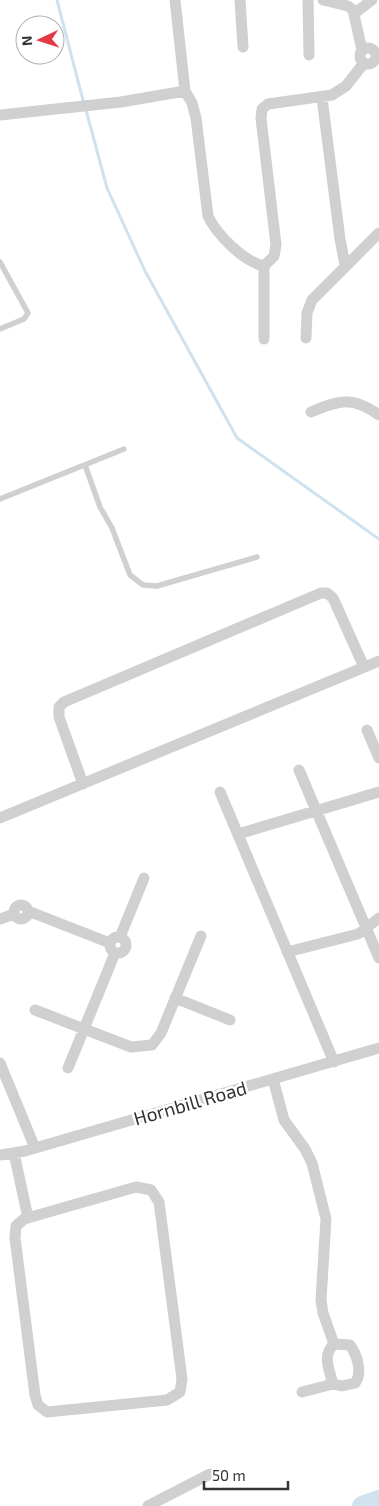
<svg xmlns="http://www.w3.org/2000/svg" width="379" height="1506" font-family="'Exo 2',sans-serif">
<rect width="100%" height="100%" fill="#fff"/>
<g fill="none" stroke-linecap="round" stroke-linejoin="round">
<path stroke="#cfe2ee" stroke-width="3" d="M57,0L84,104
M86,110L107,188L145,271L237,438L379,539"/>
<path stroke="#cfe2ee" stroke-width="20" d="M362,1506L379,1500"/>
<path stroke="#d0d0d0" stroke-width="5.5" d="M0,262L28,313L24,319L0,329
M85,465L100,507L112,528L130,575L143,585L157,586L257,557
M0,499L124,449"/>
<path stroke="#d0d0d0" stroke-width="11" d="M175,0L185,91L192,103L196,118L208,216C217,235 243,261 264,266
M240,0L243,47
M308,0L309,55
M323,0L348,6L353,10L362,50
M355,13L372,0
M360 56a8 8 0 1 1 16 0a8 8 0 1 1-16 0Z
M322,98L340,239L345,265
M0,115L121,102L185,91
M306,338L307,313L312,300L379,233
M264,339V266L274,256L276,245L261,118L262,109L268,104L332,95L346,86L364,63
M311,412C340,400 352,396 379,415
M367,730L379,758
M299,770L379,958
M83,784L59,717V707L64,702L321,593H327L333,598L364,667
M220,792L334,1062
M0,818L379,661
M238,834L379,792
M14 912a7 7 0 1 1 14 0a7 7 0 1 1-14 0Z
M28,911L110,943
M0,919L14,914
M110 945a8 8 0 1 1 16 0a8 8 0 1 1-16 0Z
M120,937L144,878
M287,952L358,934L379,918
M175,998L230,1020
M35,1010L131,1047L152,1045L161,1033L201,936
M0,1063L35,1148
M68,1068L115,953
M273,1079L284,1120L305,1149L312,1163L326,1219L321,1300L323,1313L334,1344C322,1355 329,1369 333,1384L302,1392
M14,1153L28,1218
M0,1155L25,1151L379,1048
M136,1187L151,1190L159,1202L182,1379L180,1392L167,1400L47,1412L38,1405L35,1395L15,1238L16,1226L24,1219Z
M333,1384L342,1386L355,1383C363,1373 357,1355 350,1345L334,1344
M148,1506L210,1474"/>
</g>
<g text-anchor="middle" stroke-width="5" stroke-linejoin="round" paint-order="stroke">
<g font-size="19" fill="#333" stroke="#fff">
<text transform="translate(190 1103) rotate(-16)" y="7">Hornbill Road</text>
</g>
</g>
<g transform="translate(40 40) rotate(266)"><circle r="24" fill="#ffffff" stroke="#adadad"/>
<path d="M0-4L9 19L0 12L-9 19Z" fill="#e63946"/>
<text y="-8" font-size="14" font-weight="bold" text-anchor="middle" fill="#333333">N</text>
</g>
<path d="M204 1481v8h84v-8" fill="none" stroke="#333333" stroke-width="2.5"/>
<text x="212" y="1481" font-size="15" fill="#333333" stroke="#ffffff" stroke-width="4" paint-order="stroke">50 m</text>
</svg>
